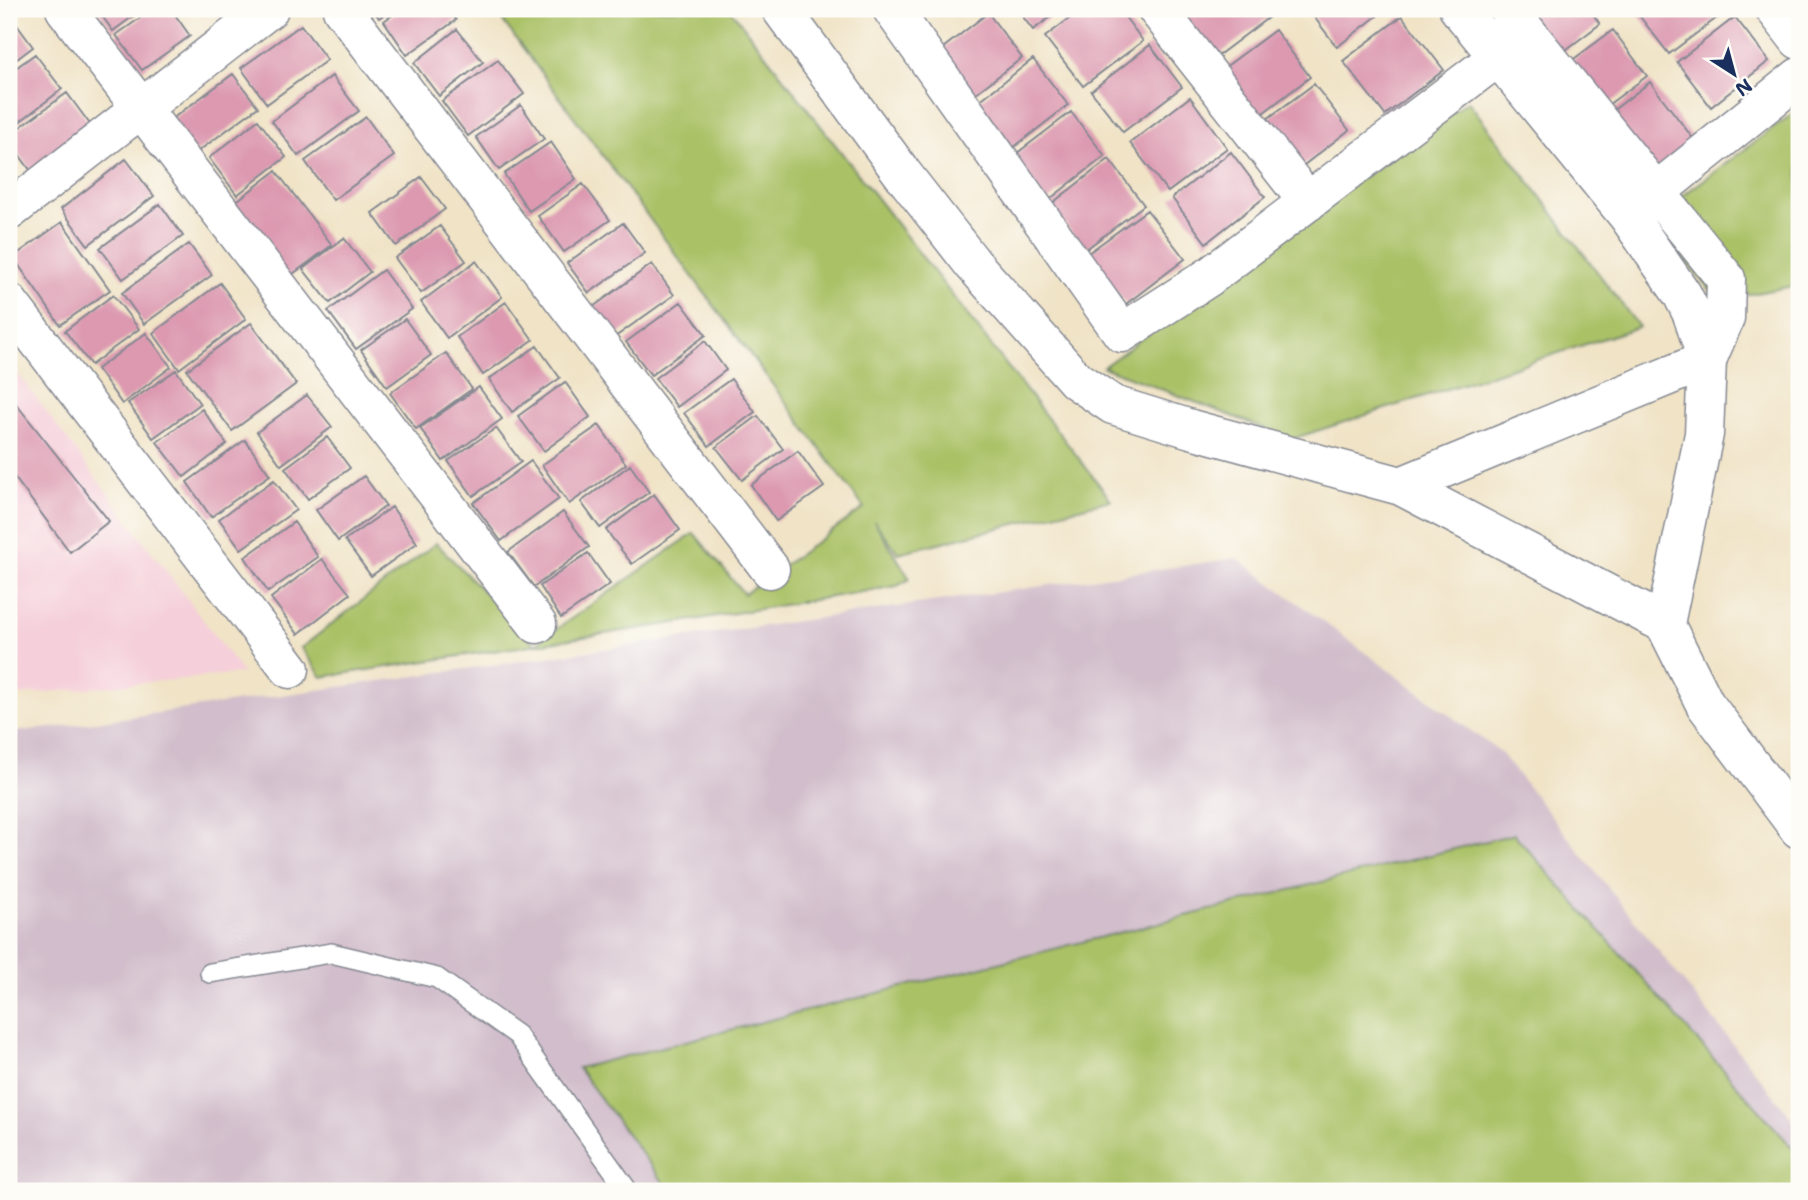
<svg xmlns="http://www.w3.org/2000/svg" width="1808" height="1200" font-family="'Shantell Sans',sans-serif">
<rect width="100%" height="100%" fill="#fdfcf7"/>
<filter id="ink" filterUnits="userSpaceOnUse"><feTurbulence type="fractalNoise" baseFrequency=".0143" numOctaves="2"/><feDisplacementMap in="SourceGraphic" scale="14" xChannelSelector="R" yChannelSelector="G"/><feConvolveMatrix kernelMatrix="1 2 1 2 8 2 1 2 1" color-interpolation-filters="sRGB"/></filter>
<filter id="wash" filterUnits="userSpaceOnUse"><feTurbulence type="fractalNoise" baseFrequency=".00686" numOctaves="4" result="noise"/><feDisplacementMap in="SourceGraphic" scale="28" xChannelSelector="R" yChannelSelector="G"/><feGaussianBlur stdDeviation="1.57" result="paint"/><feColorMatrix in="noise" values="0 0 0 0 0 0 0 0 0 0 0 0 0 0 0 0 0 1.4 0 .05"/><feComposite in="paint" operator="in"/></filter>
<g filter="url(#wash)">
<rect width="100%" height="100%" fill="#f0e3c6"/>
<path fill="#f5cfda" d="M9,362L243,673L9,696Z"/>
<path fill="#d1bdcb" d="M1237,558L1501,753L1799,1127V1191H9V732L60,727Z"/>
<path fill="#aac166" stroke="#627862" stroke-width="2" d="M494,9H730L1111,500L898,553L874,521L910,579L897,586L669,624L322,677L301,648L436,543L535,644L694,533L744,594L864,508Z
M1468,101L1639,327L1292,439L1103,367Z
M1799,109V285L1719,300L1650,220Z
M1514,834L1799,1155V1191H670L578,1068Z"/>
<g id="blocks">
<path fill="#dc99b0" d="M97,9H143L113,31Z
M153,9H171L190,36L142,70L116,35Z
M373,9H392L379,18Z
M401,9H448L456,20L407,55L384,21Z
M1017,9H1061L1033,30Z
M1082,9H1119L1143,41L1083,86L1045,37Z
M1188,9H1263L1269,17L1212,60L1179,16Z
M1308,9H1386L1337,47Z
M1528,9H1589L1600,24L1555,58Z
M1634,9H1725L1726,11L1669,54Z
M988,13L1022,58L968,99L934,55Z
M9,14L33,47L9,65Z
M1402,16L1444,70L1385,115L1343,61Z
M1735,17L1769,61L1711,107L1677,62Z
M301,25L327,60L267,104L241,68Z
M457,29L483,62L439,96L414,63Z
M1275,30L1310,77L1255,119L1220,71Z
M1613,30L1647,76L1597,113L1563,67Z
M1150,45L1182,87L1123,132L1091,91Z
M35,54L62,89L9,130V73Z
M1033,59L1068,105L1009,151L974,105Z
M498,60L524,94L468,136L442,101Z
M233,74L258,107L193,155L169,121Z
M332,76L359,111L298,156L272,121Z
M1650,82L1695,141L1647,178L1602,119Z
M1314,84L1349,130L1295,172L1259,125Z
M67,93L92,127L31,171L9,141V135Z
M1190,97L1227,148L1168,192L1130,143Z
M521,105L544,139L499,170L476,137Z
M1071,112L1105,156L1046,202L1012,157Z
M366,117L394,156L333,200L305,161Z
M258,120L286,157L237,195L209,158Z
M551,142L576,179L529,211L504,174Z
M1231,152L1265,197L1206,243L1172,198Z
M126,159L154,196L88,245L61,209Z
M1109,159L1144,205L1085,250L1050,205Z
M276,171L332,245L282,282L226,209Z
M421,177L445,209L396,246L372,213Z
M583,184L610,220L564,252L538,216Z
M160,204L183,236L123,279L100,248Z
M1147,210L1185,259L1126,304L1087,254Z
M62,222L110,290L60,325L13,257Z
M623,223L645,253L589,293L567,263Z
M440,226L466,261L421,293L395,258Z
M344,238L370,272L330,303L303,269Z
M189,244L212,275L144,324L122,293Z
M476,261L502,297L447,338L421,302Z
M652,264L674,295L615,337L593,307Z
M383,270L412,309L356,349L328,311Z
M220,283L246,319L179,369L153,333Z
M113,295L139,329L91,365L65,331Z
M506,302L533,340L483,375L457,337Z
M681,302L706,335L651,375L626,342Z
M405,319L431,355L387,387L361,350Z
M251,323L296,384L232,431L187,370Z
M146,333L171,367L122,404L97,369Z
M705,341L726,370L677,407L655,378Z
M537,346L560,378L512,412L489,379Z
M446,353L472,389L416,429L390,393Z
M176,370L200,404L153,438L128,403Z
M731,379L755,412L709,446L684,413Z
M565,382L590,417L544,451L518,416Z
M479,387L502,419L443,461L420,428Z
M9,395L109,521L70,552L9,470Z
M307,395L332,427L281,465L257,432Z
M202,409L227,444L184,477L157,442Z
M758,416L783,449L742,480L716,447Z
M599,425L626,464L569,504L542,465Z
M496,428L521,462L473,496L448,461Z
M327,437L350,468L308,499L285,468Z
M245,440L270,475L211,517L187,482Z
M798,451L824,487L776,521L751,485Z
M531,461L559,499L501,541L473,503Z
M630,465L649,492L600,528L581,502Z
M364,476L386,506L338,541L316,510Z
M274,480L296,510L241,549L219,519Z
M654,494L680,530L632,564L606,530Z
M392,507L417,543L371,576L345,540Z
M563,512L589,547L534,587L508,552Z
M294,522L318,557L268,592L245,557Z
M588,553L610,584L561,618L540,586Z
M322,559L350,594L298,634L271,598Z"/>
</g>
</g>
<g filter="url(#ink)">
<use href="#blocks" fill-opacity="0" stroke="#868992" stroke-width="2"/>
<g fill="none" stroke-linecap="round" stroke-linejoin="round">
<g stroke="#868992" stroke-width="22">
<path id="lane" d="M210,973L331,953L437,978L517,1035L628,1191"/>
</g>
<g stroke="#868992" stroke-width="41">
<path id="street" d="M65,9L537,624
M342,9L770,569
M892,9L1122,333L1209,277L1498,57
M1157,9L1308,202
M1459,9L1628,216L1682,294L1692,314L1707,360
M1508,9L1726,279L1725,318L1707,360
M1775,9L1799,40
M1637,207L1799,77
M9,211L269,9
M9,303L290,669"/>
</g>
<g stroke="#868992" stroke-width="41">
<path id="secondary" d="M781,9L902,173L973,264L1076,380L1113,405L1191,429L1401,486L1665,624L1705,704L1799,829
M1401,486L1707,360L1704,434L1665,624"/>
</g>
<use href="#lane" stroke="#fff" stroke-width="19"/>
<use href="#street" stroke="#fff" stroke-width="38"/>
<use href="#secondary" stroke="#fff" stroke-width="38"/>
</g>
</g>
<rect width="1808" height="1200" fill="none" stroke="#fdfcf7" stroke-width="35"/>
<g transform="translate(1734 74) rotate(144)" stroke="#fdfcf7" stroke-width="5" paint-order="stroke">
<path d="M0-5L12 26L0 18L-12 26Z" fill="#1b2f5e"/>
<text y="-10" font-size="19" font-weight="bold" text-anchor="middle" fill="#1b2f5e">N</text>
</g>
</svg>
